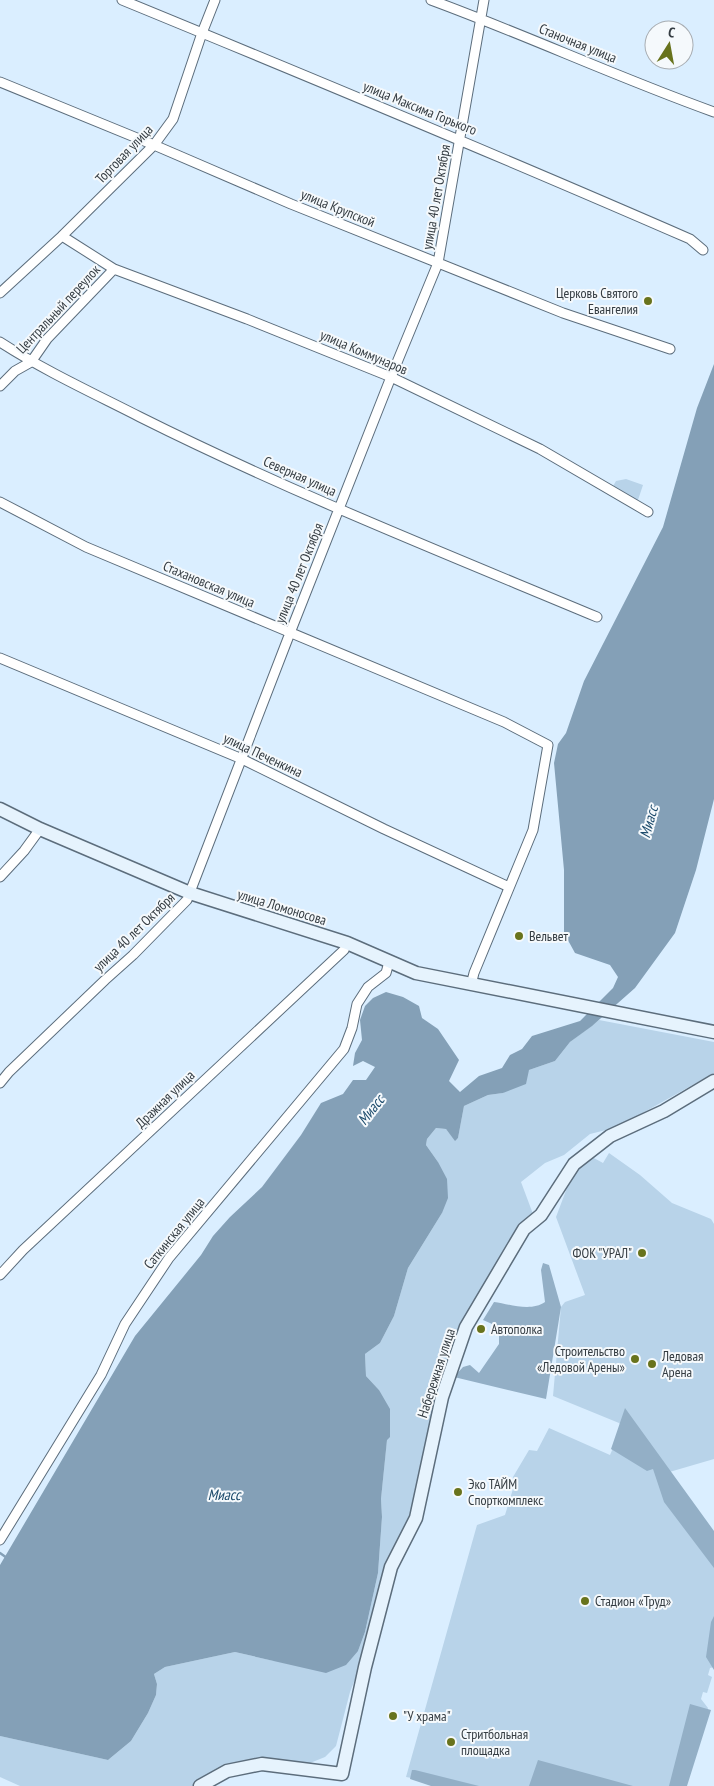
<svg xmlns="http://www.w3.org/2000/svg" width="714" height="1786" font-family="'PT Sans Narrow',sans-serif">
<rect width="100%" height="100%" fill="#daeeff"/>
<path fill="#b8d3e9" d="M626,479L643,485L637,503L612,488L616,481Z
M599,1020L714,1042V1073L630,1120L610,1129L590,1134L564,1155L545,1163L521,1182L533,1214L519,1225L462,1324L409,1516L385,1564L365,1654L350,1692L336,1746L325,1757L310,1763L262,1758L192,1786H20L0,1777V1736L108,1760L131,1741L148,1713L156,1695L157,1684L154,1674L165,1667L235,1652L274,1661L358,1651L365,1632L378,1573L382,1517L381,1499L387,1439L390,1436L379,1390L366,1376L365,1354L380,1343L394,1316L408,1268L442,1213L438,1162L426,1145L427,1139L436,1128L446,1129L455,1140L458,1138L464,1106L488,1095L503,1093L529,1070L555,1061L570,1042Z
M609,1153L640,1175L672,1203L711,1219L714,1224V1459L666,1473L619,1423L553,1396L561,1307L565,1302L585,1295L556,1217L573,1172L577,1166L581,1167L592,1157L603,1163Z
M549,1428L610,1455L616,1441L664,1475L714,1535V1667L710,1668L708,1675L712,1677L707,1693L703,1692L701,1699L708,1708L685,1786H455L406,1777L477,1525L505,1515L513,1489L516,1486L513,1477L529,1450L537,1451Z"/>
<path fill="#93afc6" d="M543,1263L549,1265L561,1307L546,1399L454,1377L463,1367L470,1365L479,1373L499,1344V1327L483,1320L494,1302C509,1304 531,1312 545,1302L541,1270Z
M625,1408L714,1531V1568L664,1502L653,1469L647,1471L611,1449Z
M714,1616V1670L706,1657L711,1622Z
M690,1704L711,1710L687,1786H669Z
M538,1760L633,1786H529Z
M412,1770H415L479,1786H431L410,1779Z"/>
<path fill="#84a0b7" d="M714,364V799L696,870L675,933L635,988L592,1026L570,1042L555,1061L529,1070L526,1084L503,1093L488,1095L464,1106L458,1138L455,1141L446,1129L436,1128L427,1139L426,1145L438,1162L447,1179L448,1198L442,1213L408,1268L394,1316L380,1343L365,1354L366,1376L379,1390L390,1409V1437L387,1440L381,1499L382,1517L378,1573L365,1632L358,1651L346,1665L326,1673L235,1652L165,1667L154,1674L157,1684L156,1695L148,1713L131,1741L108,1760L0,1736V1565L135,1336L201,1255L213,1236L230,1217L262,1187L301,1135L321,1103L343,1094L353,1080H366L375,1067L363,1061L353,1066L355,1053L362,1040L360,1020L365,1006L373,998L386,992L403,997L419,1006L422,1018L438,1029L459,1060L449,1081L460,1092L479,1076L502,1068L510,1055L522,1049L532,1036L580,1021L613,988L618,977L610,965L575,953L564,933V870L554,763L558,744L566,733L584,681L663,527L697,408Z"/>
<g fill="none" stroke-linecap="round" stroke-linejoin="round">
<path stroke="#84a0b7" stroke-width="2.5" d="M0,1553L7,1558"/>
<g stroke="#5c6d7c" stroke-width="11">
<path id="street" d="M122,0C312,78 502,157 690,239L703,250
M431,0C526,35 619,78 714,112
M0,82L154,145L291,204L563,313L670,349
M62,236L114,269L247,319L391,377L540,449L648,512
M0,293L62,236L154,145L173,119L202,33L215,0
M0,342C45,371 93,393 140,417C288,491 444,553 597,617
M0,386L15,371L31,362L47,339L114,269
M0,502L86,547L504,722L548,745L533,830L474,973L471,985
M0,658L242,759L384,829L509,887
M0,877L24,851L40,829
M0,1083L9,1072L105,980L133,955L187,900L290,633L391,377L438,263L484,0
M0,1275L23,1250L344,950L347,943
M0,1540L101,1375L125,1324L169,1258L344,1049L352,1028L357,1004L368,987L386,973L389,962"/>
</g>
<g stroke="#5c6d7c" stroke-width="15">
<path id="secondary" d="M0,809L40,829L190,893L347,943L416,973L714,1032
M200,1786L227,1771L262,1764L342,1774L365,1667L391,1567L416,1518L442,1397L466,1327L524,1229L541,1215L574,1164L610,1136L664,1111L714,1081"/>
</g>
<use href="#street" stroke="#fff" stroke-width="9"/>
<use href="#secondary" stroke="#e6f3fd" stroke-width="12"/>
</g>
<g fill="#68731d" stroke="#f5f9fc" stroke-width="2">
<circle cx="648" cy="301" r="5"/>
<circle cx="519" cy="936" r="5"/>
<circle cx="642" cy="1253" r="5"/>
<circle cx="481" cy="1329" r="5"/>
<circle cx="635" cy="1359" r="5"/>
<circle cx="652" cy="1364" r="5"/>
<circle cx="458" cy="1492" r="5"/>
<circle cx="585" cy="1601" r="5"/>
<circle cx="393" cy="1716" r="5"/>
<circle cx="451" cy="1742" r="5"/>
</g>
<g text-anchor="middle" stroke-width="4" stroke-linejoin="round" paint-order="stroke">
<g font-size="14" fill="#343c42" stroke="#f5f9fc">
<text transform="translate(578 43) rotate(22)" y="5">Станочная улица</text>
<text transform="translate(420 108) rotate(22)" y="5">улица Максима Горького</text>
<text transform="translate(124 154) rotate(-46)" y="5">Торговая улица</text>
<text transform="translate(436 197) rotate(-80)" y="5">улица 40 лет Октября</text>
<text transform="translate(338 208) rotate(22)" y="5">улица Крупской</text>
<text transform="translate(58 309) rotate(-47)" y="5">Центральный переулок</text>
<text transform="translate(364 352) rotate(23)" y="5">улица Коммунаров</text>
<text transform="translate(300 476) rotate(24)" y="5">Северная улица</text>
<text transform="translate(299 573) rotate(-68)" y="5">улица 40 лет Октября</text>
<text transform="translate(209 584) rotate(23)" y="5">Стахановская улица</text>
<text transform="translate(263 755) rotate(25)" y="5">улица Печенкина</text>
<text transform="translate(282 907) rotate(17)" y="5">улица Ломоносова</text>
<text transform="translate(134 932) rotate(-44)" y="5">улица 40 лет Октября</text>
<text transform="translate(165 1099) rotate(-44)" y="5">Дражная улица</text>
<text transform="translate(174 1233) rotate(-51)" y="5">Саткинская улица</text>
<text transform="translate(436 1373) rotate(-72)" y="5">Набережная улица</text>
</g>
<g font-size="14" fill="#343c42" stroke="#f5f9fc" text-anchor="start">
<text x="638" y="298" text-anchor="end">Церковь Святого<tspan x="638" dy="16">Евангелия</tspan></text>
<text x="529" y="941">Вельвет</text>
<text x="632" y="1258" text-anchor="end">ФОК "УРАЛ"</text>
<text x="491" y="1334">Автополка</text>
<text x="625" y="1356" text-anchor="end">Строительство<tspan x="625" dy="16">«Ледовой Арены»</tspan></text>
<text x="662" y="1361">Ледовая<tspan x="662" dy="16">Арена</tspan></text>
<text x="468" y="1489">Эко ТАЙМ<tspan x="468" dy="16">Спорткомплекс</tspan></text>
<text x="595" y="1606">Стадион «Труд»</text>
<text x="403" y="1721">"У храма"</text>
<text x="461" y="1739">Стритбольная<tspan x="461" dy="16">площадка</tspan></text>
</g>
<g font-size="15" font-style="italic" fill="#1b4a6b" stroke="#f5f9fc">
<text transform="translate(649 822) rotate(-75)" y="5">Миасс</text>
<text transform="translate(371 1110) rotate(-52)" y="5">Миасс</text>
<text x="224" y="1500">Миасс</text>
</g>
</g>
<g transform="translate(669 45) rotate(11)"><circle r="24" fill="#f5f9fc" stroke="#a8adb2"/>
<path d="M0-4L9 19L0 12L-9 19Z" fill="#68731d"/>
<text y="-8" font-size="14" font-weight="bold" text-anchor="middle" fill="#343c42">С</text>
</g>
</svg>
